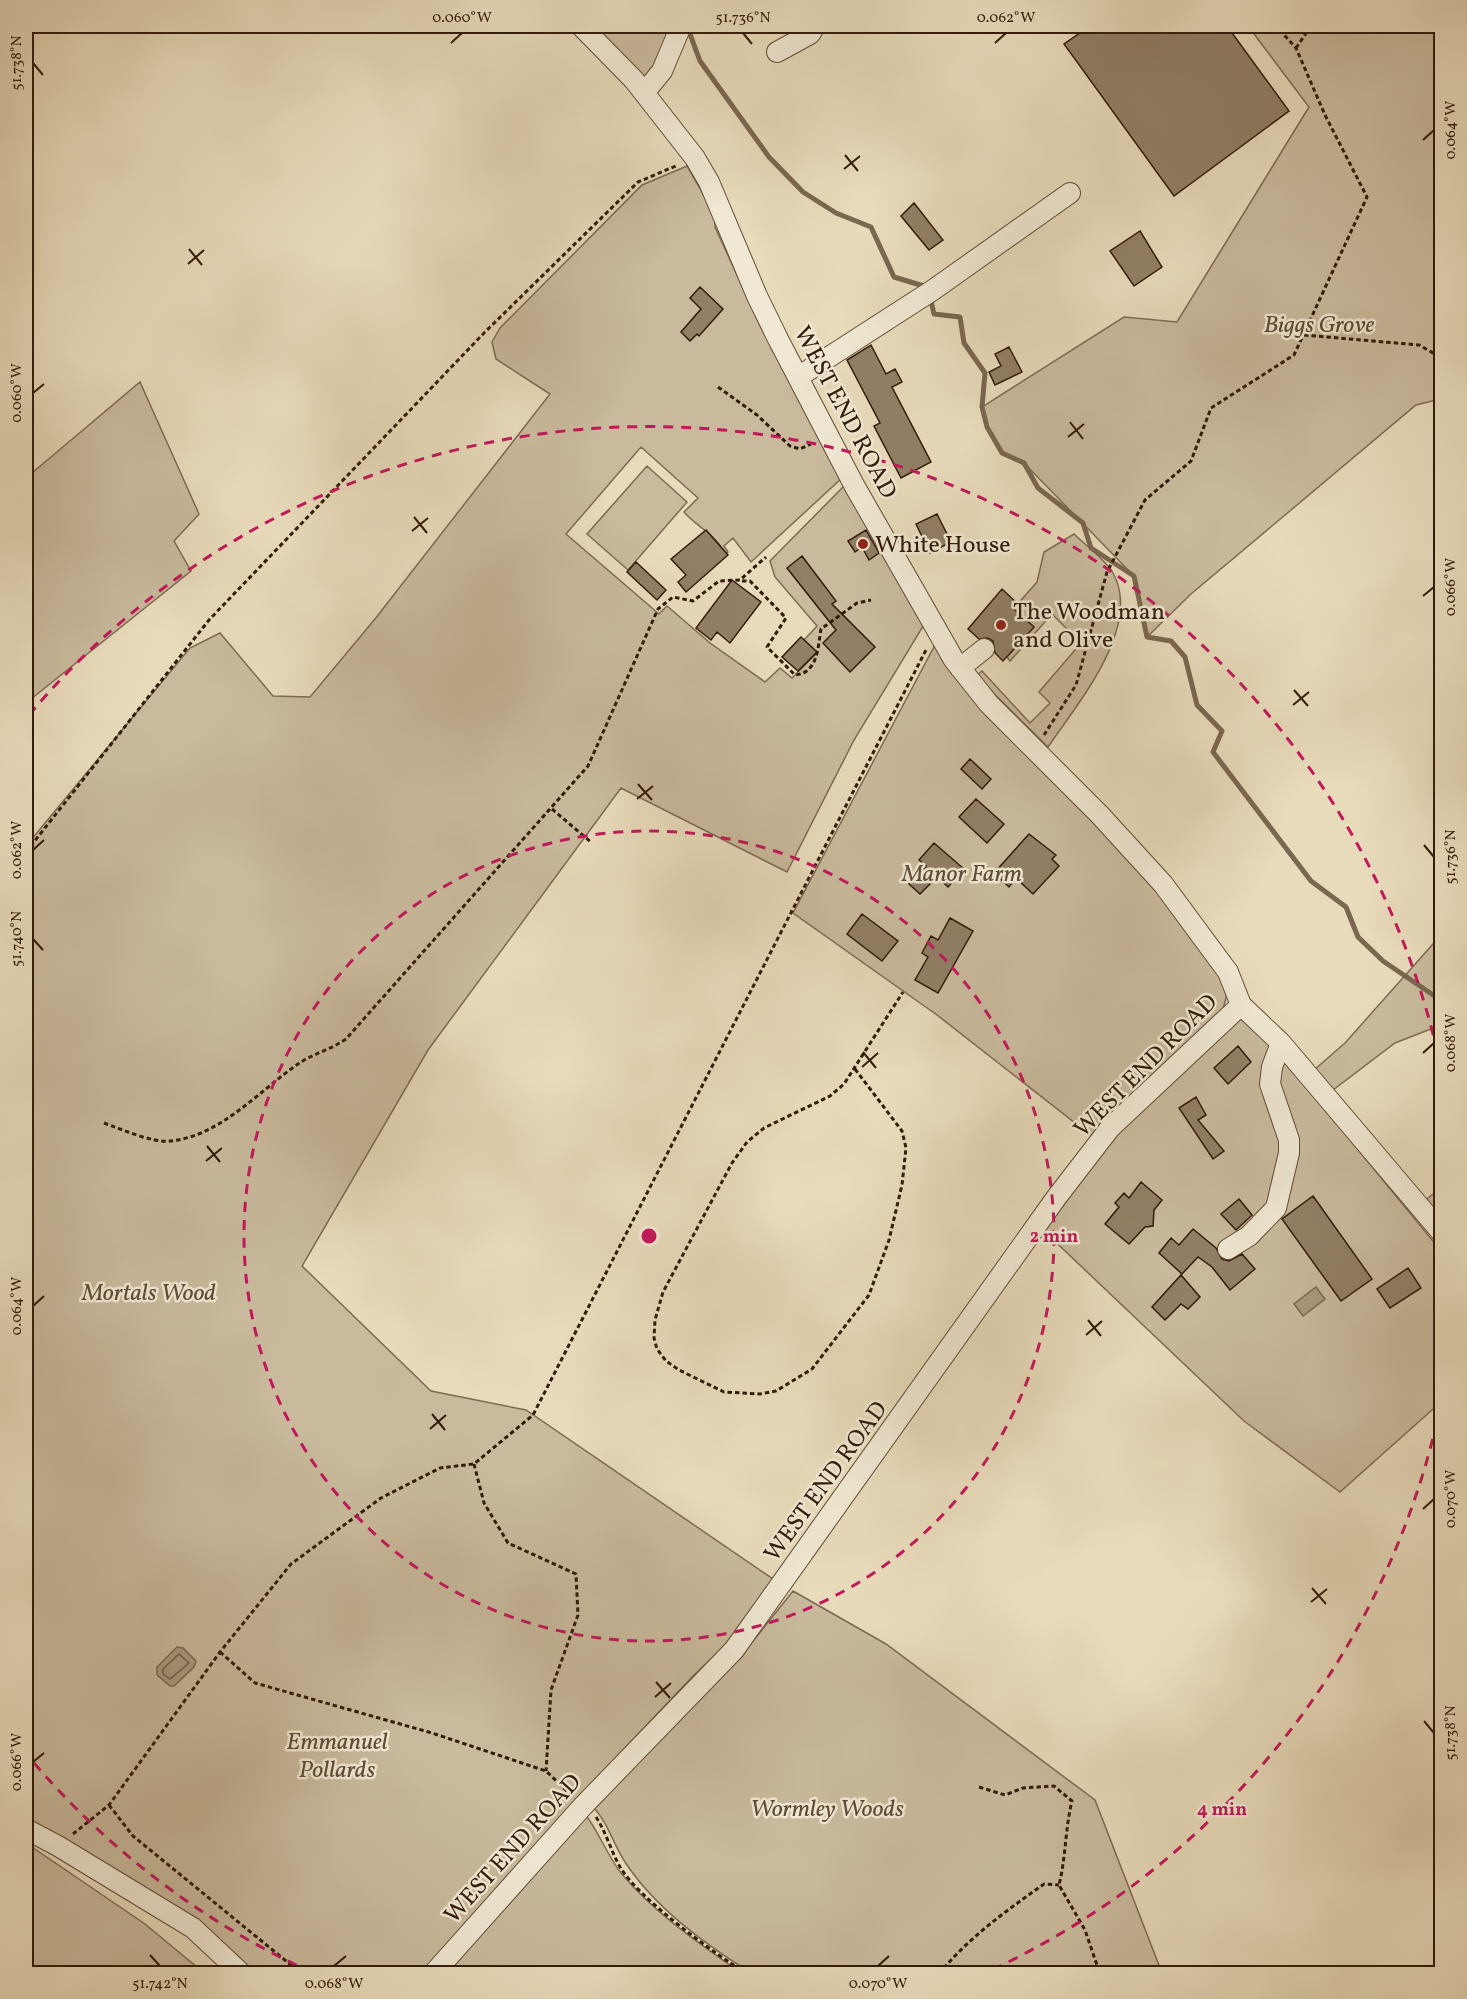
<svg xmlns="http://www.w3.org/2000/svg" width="1467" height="1999" font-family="Vollkorn,serif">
<rect width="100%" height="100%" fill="#e8dbbb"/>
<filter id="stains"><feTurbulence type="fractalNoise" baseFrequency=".00333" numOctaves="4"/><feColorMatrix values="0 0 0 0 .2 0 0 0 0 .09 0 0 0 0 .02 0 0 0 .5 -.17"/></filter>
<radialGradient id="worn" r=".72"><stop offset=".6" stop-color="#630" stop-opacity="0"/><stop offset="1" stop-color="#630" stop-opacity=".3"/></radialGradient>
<path fill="#c9ba9d" stroke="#7e6a54" stroke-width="1.5" d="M581,26H681L662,71L634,80Z
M1248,26H1441V404L1436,400L1416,405L1191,594L1147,637L1134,576L1024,463L1002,453L987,427L982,407L1124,317L1177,322L1309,107Z
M687,166L715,215V227L760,325L843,477L751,562L733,538L724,546L728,552L719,558L724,551C712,532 697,527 684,512L698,498L641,447L566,534L659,614L667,606L710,643L765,682L780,668L792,678L817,653L804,640L817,626L775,577L770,561L847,483L925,623L854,740L787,872L621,788L428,1050L302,1266L431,1391L526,1410L773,1579L728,1643L694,1675L573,1803L423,1973H254L193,1928L26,1824V846L190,648L220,633L273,696L310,697L375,619L550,394L496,359L492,342L500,328L642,185Z
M140,382L199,514L174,541L191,571L26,703V478Z
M647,466L687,502L628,570L587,534Z
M1074,534C1084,544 1107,561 1113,573C1143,627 1077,704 1048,747L976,676L982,671L1030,723L1050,703L1039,692L1081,643L1052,614L1010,661L1007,657L1034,627L1024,617L1018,623L1009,614L1037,582L1044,552Z
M936,643L1154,883L1225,978L1227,994L1223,1009L1093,1137L937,1015L793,913Z
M1441,935V1025L1395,1043L1333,1090L1314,1070L1345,1043Z
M1243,1016L1311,1092L1441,1251V1402L1340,1492L1244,1421L1044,1231L1113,1138Z
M1441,1188V1221L1424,1201Z
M793,1591L886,1644L1095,1800L1162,1973H751C705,1944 655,1908 625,1862C613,1844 608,1822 593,1807L742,1655Z
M585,1814C599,1832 607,1855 621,1873C655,1914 699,1943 741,1973L447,1974Z
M26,1843L145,1924L204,1973H26Z"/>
<path fill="#aa9a7f" stroke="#7a6750" stroke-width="1.5" d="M1316,1287L1325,1299L1303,1316L1294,1304Z
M177,1647L183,1648L196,1661L194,1667L174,1686H170L157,1675V1667Z"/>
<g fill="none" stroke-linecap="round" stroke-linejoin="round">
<path stroke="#6e5a44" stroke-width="1.5" d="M179,1654L189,1663L170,1679L163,1674V1669Z"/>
<path stroke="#7a6750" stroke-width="5" d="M687,26L700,61L769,157L803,192L836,213L871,227L894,277L927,287
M930,296L934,314L960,317L964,343L985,373L982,407L987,427L1002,453L1024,463L1038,488L1083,523L1091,548L1134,576L1147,637L1171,641L1185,657L1197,705L1222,731L1213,752L1311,881L1346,907L1358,937L1383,961L1442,1001"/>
</g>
<path fill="#917f66" stroke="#321b0a" stroke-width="1.5" d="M1090,26H1227L1289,111L1174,196L1064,44Z
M914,203L943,240L929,250L901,216Z
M1140,231L1162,267L1134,286L1110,251Z
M700,287L723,309L699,336L697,334L690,341L681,332L701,309L690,298Z
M871,345L886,374L895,369L902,382L892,387L931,462L901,478L874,426L880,423L847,360Z
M1009,347L1022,372L995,385L989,372L1001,366L995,354Z
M937,514L951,542L930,553L916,524Z
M706,530L728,555L686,592L678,582L686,575L671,559Z
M866,530L879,553L869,560L862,547L855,552L848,541Z
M802,556L836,601L832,604L875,647L850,672L823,643L836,630L787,568Z
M636,562L666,590L657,600L627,572Z
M732,580L761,602L730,643L717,632L711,640L696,628Z
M1002,589L1018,604L1014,609L1034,627L1003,661L995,653L993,641L988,638L979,639L968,629Z
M801,637L817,652L798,671L782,657Z
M970,759L991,779L982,789L961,769Z
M976,799L1004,824L987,843L959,817Z
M1029,834L1056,855L1052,859L1059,866L1033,894L1016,878L1009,887L994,873Z
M934,843L964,869L948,887L937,877L920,894L909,884L926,866L919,860Z
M862,914L898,941L882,961L847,934Z
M950,918L973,931L938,993L915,980L928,957L922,953L931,936L938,940Z
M1238,1046L1251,1062L1228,1084L1214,1068Z
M1196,1097L1206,1115L1198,1120L1224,1151L1213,1159L1179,1108Z
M1141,1182L1162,1200L1154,1210L1153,1226L1145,1227L1129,1244L1105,1224L1119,1207L1115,1203L1124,1193L1129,1198Z
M1313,1196L1372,1279L1341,1301L1282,1219Z
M1239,1199L1252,1215L1236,1230L1221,1214Z
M1193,1229L1216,1248L1222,1259L1229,1261L1242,1254L1255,1269L1230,1290L1212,1267L1198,1257L1182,1274L1159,1253L1171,1238L1179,1245Z
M1408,1268L1421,1288L1390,1308L1377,1289Z
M1181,1275L1200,1297L1188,1309L1181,1304L1165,1320L1152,1307Z"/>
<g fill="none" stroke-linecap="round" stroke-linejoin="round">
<g stroke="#604b36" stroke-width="22">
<path id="minor" d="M777,52L810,34L815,26
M644,93L662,71L681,26
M798,377L933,290L1070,193
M960,668L984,649
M1241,1005L1281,1043L1442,1233
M1228,1249L1249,1236L1276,1208L1289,1153V1140L1270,1084L1272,1067L1281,1043
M26,1829L58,1846L193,1928L242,1974
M433,1974L583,1806L734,1650L1056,1198L1110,1128L1241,1005L1228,972L1163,884L1100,815L989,704L954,660L854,485L778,339L757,296L709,182L695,158L634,80L581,26"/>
</g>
<path stroke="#321b0a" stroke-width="3" stroke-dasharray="4.5 3" stroke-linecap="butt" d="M1296,48L1311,26
M1304,335L1419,345L1442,358
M718,387L757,415L790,446L800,449L811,444
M742,581H750L786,618L767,647L795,675C819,673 818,644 821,629L857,603L871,600
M1044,735L1076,685L1107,572L1145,500L1191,461L1211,408L1294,355L1367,197L1325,115L1296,48L1276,26
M552,809L592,843
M26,852L209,620L485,332L638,182L678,165
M855,1069L902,1131L906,1148L902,1185L889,1240L869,1295L812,1369L776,1391L760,1394L724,1392L679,1370L666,1361L657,1349L654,1338L655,1320L663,1292L732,1163L747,1142L764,1128L830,1096L844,1084L903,992
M104,1123C121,1129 152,1143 170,1141C222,1136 259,1090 301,1062C315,1053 332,1049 346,1039L588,766L658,609L673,597L693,601L719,581L740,580L766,557
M474,1464L484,1503L508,1543L576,1574L578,1615L551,1690L546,1771
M220,1652L255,1683L432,1733L546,1771L571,1795
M979,1787L1005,1795L1023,1788L1054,1786L1072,1801C1065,1829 1066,1857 1059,1885L1085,1930L1100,1974
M109,1805L133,1836L302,1974
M596,1817C606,1832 611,1851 620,1867C639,1899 714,1953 747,1974
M73,1834L109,1805L220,1652L291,1564L381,1498L440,1468L474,1464L533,1415L927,648
M939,1974C969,1937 1006,1911 1044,1884L1059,1885"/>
<use href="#minor" stroke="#f0e8d3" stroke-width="20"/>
</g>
<path fill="none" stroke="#321b0a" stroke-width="2" d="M743,33L752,44M451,43L462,33M995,43L1006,33M33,63L43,75M1423,140L1434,130M845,155L858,171M844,169L860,156M189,249L202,265M188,264L204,250M33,393L44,384M1070,422L1083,439M1068,437L1084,424M414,517L427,533M412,531L428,518M1423,596L1434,587M1294,690L1308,706M1293,705L1309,692M638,784L652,800M637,799L653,786M1424,845L1434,857M33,850L44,840M33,939L43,950M863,1052L876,1068M1423,1053L1434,1043M862,1067L878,1053M207,1146L220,1162M206,1161L222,1148M33,1306L44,1296M1088,1320L1101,1336M1086,1335L1102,1321M432,1414L445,1430M430,1429L446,1415M1423,1509L1434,1499M1312,1588L1326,1604M1311,1602L1327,1589M656,1682L670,1698M655,1697L671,1683M1424,1721L1434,1733M33,1762L44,1753M150,1955L160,1966M334,1966L346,1956M878,1966L889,1956"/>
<g fill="none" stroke="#c2185b" stroke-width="3" stroke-dasharray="10 8">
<circle cx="649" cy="1236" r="405"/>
<path d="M1441 1404A810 810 0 0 1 985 1973M313 1973A810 810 0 0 1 29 1757M29 715A810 810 0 0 1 1441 1068"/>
</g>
<g fill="#8f2418" stroke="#f0e8d3" stroke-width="2">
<circle cx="863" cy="544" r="6"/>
<circle cx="1001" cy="625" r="6"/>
</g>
<g text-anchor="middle" stroke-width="5" stroke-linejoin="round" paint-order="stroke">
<g font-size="24" font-style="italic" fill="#5f4b36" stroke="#f0e8d3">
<text x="1319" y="332">Biggs Grove</text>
<text x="962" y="881">Manor Farm</text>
<text x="149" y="1300">Mortals Wood</text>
<text x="337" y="1749">Emmanuel<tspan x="337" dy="28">Pollards</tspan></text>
<text x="827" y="1816">Wormley Woods</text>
</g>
<g font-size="24" fill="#321b0a" stroke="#f0e8d3">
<text transform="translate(846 412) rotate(62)" y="8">WEST END ROAD</text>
<text transform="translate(1145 1065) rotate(-45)" y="8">WEST END ROAD</text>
<text transform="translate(825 1481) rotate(-54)" y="8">WEST END ROAD</text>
<text transform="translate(512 1848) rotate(-48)" y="8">WEST END ROAD</text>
</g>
<g font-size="24" fill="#321b0a" stroke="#f0e8d3" text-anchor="start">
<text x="875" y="552">White House</text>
<text x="1013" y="619">The Woodman<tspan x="1013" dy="28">and Olive</tspan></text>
</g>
</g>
<circle cx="649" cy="1236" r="9" fill="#c2185b" stroke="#f0e8d3" stroke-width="3"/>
<g font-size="18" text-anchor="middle" font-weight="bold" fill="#c2185b" stroke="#f0e8d3" stroke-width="5" stroke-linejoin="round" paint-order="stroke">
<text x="1054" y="1242">2 min</text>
<text x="1222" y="1815">4 min</text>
</g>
<rect width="1467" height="1999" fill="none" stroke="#e8dbbb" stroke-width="66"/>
<rect x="33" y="33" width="1401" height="1933" fill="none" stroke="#321b0a" stroke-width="2"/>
<g font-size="15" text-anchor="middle" fill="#321b0a">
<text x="462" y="22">0.060°W</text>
<text x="743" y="22">51.736°N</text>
<text x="1006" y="22">0.062°W</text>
<text transform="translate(16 63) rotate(-90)" y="5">51.738°N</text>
<text transform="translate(1450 130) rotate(-90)" y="5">0.064°W</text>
<text transform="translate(16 393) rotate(-90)" y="5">0.060°W</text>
<text transform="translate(1450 587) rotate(-90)" y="5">0.066°W</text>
<text transform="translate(16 850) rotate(-90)" y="5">0.062°W</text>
<text transform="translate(1450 857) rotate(-90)" y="5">51.736°N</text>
<text transform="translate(16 939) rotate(-90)" y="5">51.740°N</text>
<text transform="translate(1450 1043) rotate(-90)" y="5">0.068°W</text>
<text transform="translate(16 1306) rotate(-90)" y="5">0.064°W</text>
<text transform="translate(1450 1499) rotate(-90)" y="5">0.070°W</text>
<text transform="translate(1450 1733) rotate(-90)" y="5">51.738°N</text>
<text transform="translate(16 1762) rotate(-90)" y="5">0.066°W</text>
<text x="160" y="1988">51.742°N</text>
<text x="334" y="1988">0.068°W</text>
<text x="878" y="1988">0.070°W</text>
</g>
<rect width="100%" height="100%" filter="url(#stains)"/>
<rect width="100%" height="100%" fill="url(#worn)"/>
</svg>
